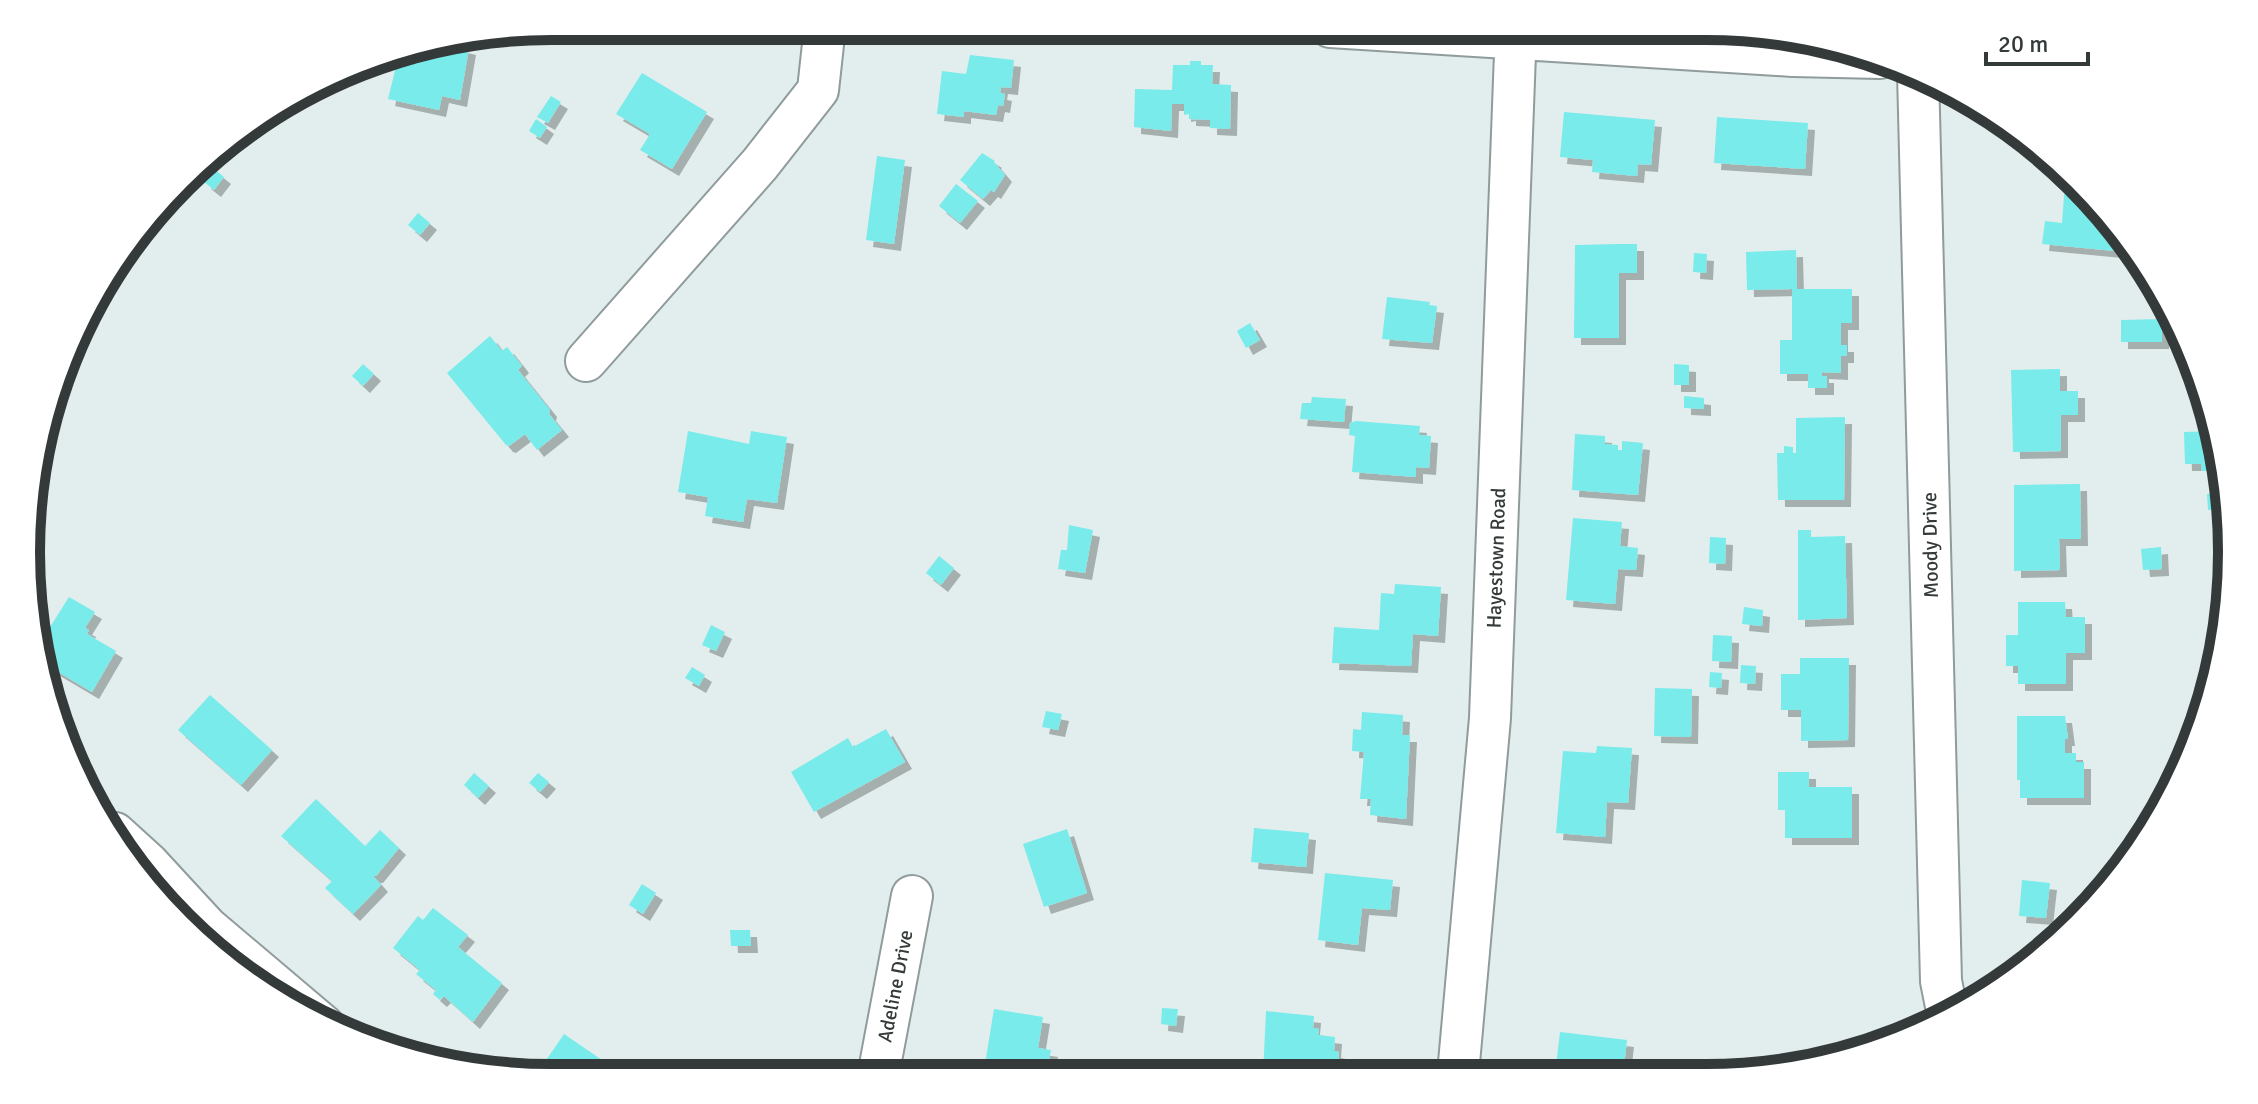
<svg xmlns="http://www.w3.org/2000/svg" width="2258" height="1104" font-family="Signika,sans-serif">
<defs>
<filter id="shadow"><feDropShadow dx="7" dy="7" stdDeviation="0" flood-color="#0004"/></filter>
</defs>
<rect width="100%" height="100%" fill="#e1eeed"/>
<path fill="#79ebea" filter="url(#shadow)" d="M448,43L469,48L460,100L442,96L439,110L388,99L397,62L391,61L393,52L398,53Z
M970,55L1014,60L1011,88L1001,87L1000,93L1005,94L1003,106L998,105L996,115L964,111V117L937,114L942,71L966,74Z
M1190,61H1201V65H1213L1212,84L1231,85L1230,129L1210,128V120L1189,119V114L1184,115V104H1172L1171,131L1134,127L1135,89L1172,90L1173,65H1190Z
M642,73L707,112L672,169L640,150L650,134L616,114Z
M551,96L561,102L548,123L537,117Z
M1564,112L1655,120L1651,165L1638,164L1637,176L1592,172L1593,160L1560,157Z
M1717,117L1808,123L1805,169L1714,163Z
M536,119L547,127L540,138L529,131Z
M982,153L995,161L994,162L1005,175L994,192L991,190L983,199L960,180Z
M877,156L905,160L894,244L866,240Z
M214,169L224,177L214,190L204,182Z
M2069,180H2075L2101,205L2136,253L2042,244L2045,221L2062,223L2065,182L2069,183Z
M956,184L978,201L960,223L939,206Z
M418,213L430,223L420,235L408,225Z
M1619,244H1637V273H1619V338H1574L1575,245Z
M1796,250L1797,289H1852V323H1841V345H1847V356H1841V373L1822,372V376H1827V388H1808V374H1780V340H1792V289L1747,290L1746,252Z
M1694,253L1707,254L1706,273L1693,272Z
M1387,297L1430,302L1429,305L1437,306L1432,343L1382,339Z
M2162,319V342H2121V320Z
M1250,323L1260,340L1246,348L1237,331Z
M490,336L502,351L507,347L522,366L518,370L550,410L549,414L562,430L537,450L525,434L509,446L506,445L447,373Z
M363,364L374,374L363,386L352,376Z
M1674,364L1689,365V385H1674Z
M2060,369V391H2078V415H2061V451L2013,452L2011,370Z
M1684,396L1704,398V409L1684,408Z
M1312,397L1346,399L1344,422L1300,419L1302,403H1311Z
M1845,417L1844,500H1778L1777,453H1784V446L1793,447V453H1796V418Z
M1356,421L1420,426L1419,435L1431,436L1429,468L1416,467V477L1352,472L1355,436L1349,435L1350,423Z
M688,431L749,444L751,431L787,437L777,503L747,499L743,522L705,516L708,497L678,492Z
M2215,431L2223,463H2217V471H2202L2201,464H2185L2184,432Z
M1575,434L1605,436V444L1618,445V450H1622V441L1643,443L1638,495L1572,490Z
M2080,484L2081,539H2059L2060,570L2014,571V485Z
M2228,493V509L2208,510L2207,494Z
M1573,518L1622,522L1620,546L1638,548L1636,570L1618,569L1615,604L1566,600Z
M1069,525L1093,530L1085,573L1058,569L1061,550H1067Z
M1798,530H1811V537L1845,536L1847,618L1798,620Z
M1710,537L1726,538L1725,564L1709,563Z
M2161,547L2162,569L2143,570L2141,549Z
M939,556L954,568L941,585L926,573Z
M1395,584L1441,587L1438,636L1413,634L1411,666L1332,663L1334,627L1379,630L1381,593L1394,594Z
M69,597L95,612L85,628L89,630L87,634L116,651L92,692L43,663L38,646Z
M2018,602H2065L2066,617H2085V653H2066V684H2018V666H2006V635H2018Z
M1744,607L1763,610L1762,626L1742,624Z
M711,625L725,632L716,651L702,645Z
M1713,635L1732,636L1731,662L1712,661Z
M1800,658H1849L1848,740L1801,741V710H1781V674H1800Z
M1741,665L1756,666L1755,684L1740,683Z
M692,667L705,675L699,686L685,678Z
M1710,672L1722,673L1721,688L1709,687Z
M1655,688L1692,689L1691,737L1654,736Z
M210,695L272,750L241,785L178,730Z
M1046,711L1062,714L1058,730L1042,727Z
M1362,712L1403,715L1402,735H1410L1406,819L1370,815L1371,799H1360L1364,752L1352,751L1353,729L1361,730Z
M2017,716H2065L2068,739H2065V753H2076V762H2084V798H2020V780H2017Z
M886,729L905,762L814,812L791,772L848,738L853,747Z
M1597,746L1632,748L1628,803L1607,802L1605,837L1556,833L1563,751L1596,753Z
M1778,772H1809V787H1852V838H1785V810H1778Z
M474,773L489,786L478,798L464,785Z
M538,773L549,782L540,792L529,783Z
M316,799L365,846L380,830L399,848L376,876H373L381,885L353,914L325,888L332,881L281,836Z
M1254,828L1309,833L1306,867L1251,862Z
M1067,829L1087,893L1044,907L1023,844Z
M1325,873L1393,880L1390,910L1362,908L1358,945L1318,940Z
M2022,880L2050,883L2046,918L2019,916Z
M642,884L656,893L643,914L629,905Z
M433,908L468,935L458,947L502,983L473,1022L444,996L440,1000L433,994L436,990L416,974L420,970L393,948L418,916L423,920Z
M730,930H750L751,946H731Z
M1162,1008L1178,1009L1176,1026L1161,1024Z
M994,1009L1043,1017L1038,1048L1051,1050L1046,1075L983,1076Z
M1266,1011L1314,1016L1313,1028L1319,1029L1318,1035L1335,1037L1334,1051L1339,1052L1337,1070L1332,1069L1331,1075H1263Z
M1560,1032L1627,1040L1623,1074H1555Z
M564,1034L627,1077H545L538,1072Z"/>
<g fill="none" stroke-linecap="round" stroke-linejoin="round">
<g stroke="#909b9b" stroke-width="44">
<path id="minor" d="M1330,27L1793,56L1880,58
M1918,73L1941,981L1948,1016
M586,361L760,164L818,90L825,26
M115,833L148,863L207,927L197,936
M207,927L324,1026
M1458,1074L1490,718L1516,27
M878,1076L912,896"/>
</g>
<use href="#minor" stroke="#fff" stroke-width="40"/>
</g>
<g text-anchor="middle" stroke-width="7" stroke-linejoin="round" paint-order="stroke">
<g font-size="20" fill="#343939" stroke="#fff">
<text transform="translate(1930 545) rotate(-91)" y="7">Moody Drive</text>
<text transform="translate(1496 558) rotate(-88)" y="7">Hayestown Road</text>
<text transform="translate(895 986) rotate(-79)" y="7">Adeline Drive</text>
</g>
</g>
<path d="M0 0H2258V1104H0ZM552 40H1706A512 512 0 0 1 2218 552V552A512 512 0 0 1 1706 1064H552A512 512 0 0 1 40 552V552A512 512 0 0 1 552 40Z" fill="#fff" fill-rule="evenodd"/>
<path fill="none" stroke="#343939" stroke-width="10" d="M552 40H1706A512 512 0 0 1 2218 552V552A512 512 0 0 1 1706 1064H552A512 512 0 0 1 40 552V552A512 512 0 0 1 552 40Z"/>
<path d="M1986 52v12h102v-12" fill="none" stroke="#343939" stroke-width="4"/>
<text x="1998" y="52" font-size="24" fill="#343939" stroke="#ffffff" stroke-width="6" paint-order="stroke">20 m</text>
</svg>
